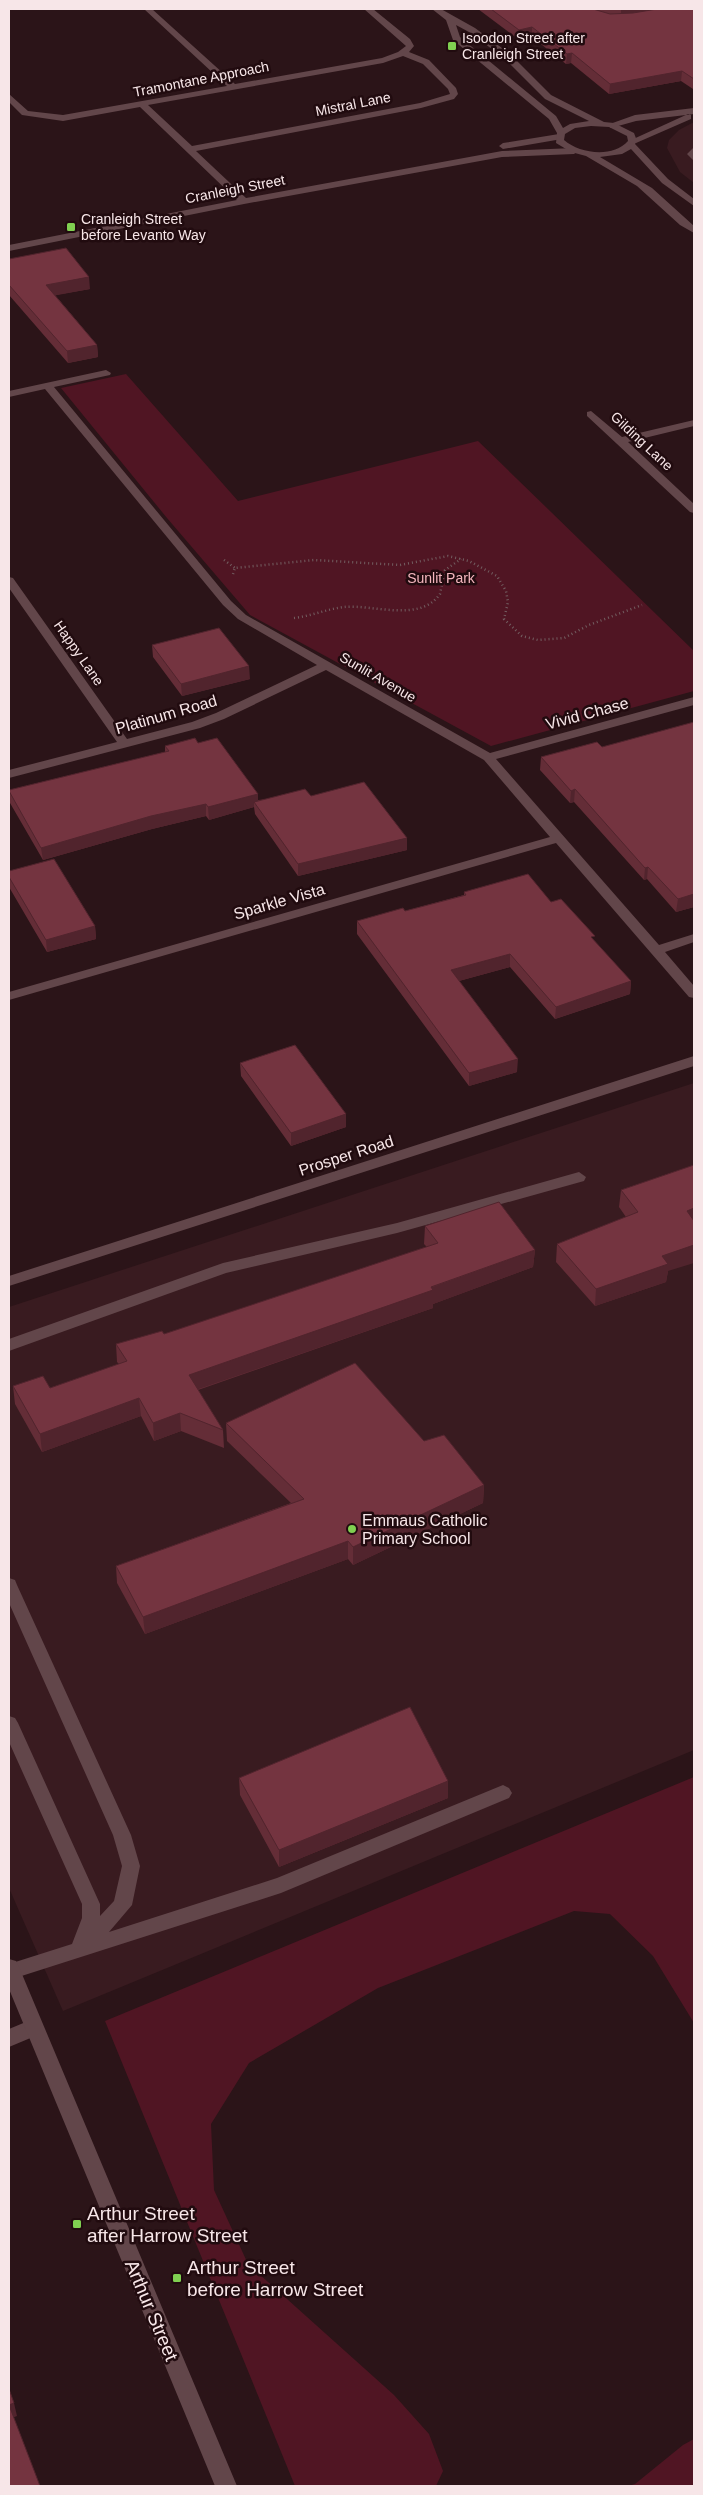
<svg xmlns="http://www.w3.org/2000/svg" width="703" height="2495" font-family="Arial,sans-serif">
<rect width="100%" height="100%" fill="#2b1418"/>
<path fill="#391b20" d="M694,122V183L680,172L667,148L669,140L679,130Z
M694,1083V1750L63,2011L9,1888V1307Z"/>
<path fill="#501523" d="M126,374L238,501L478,441L694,651V691L491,746L250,615L167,518L61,388Z
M694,1777V2023L653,1956L610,1914L574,1911L378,1988L249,2063L211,2124L214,2190L248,2264L394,2395L429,2434L443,2471L436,2486H295L105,2021Z
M694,2439V2486H628L635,2484L683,2445Z"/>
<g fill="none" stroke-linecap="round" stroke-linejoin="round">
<path stroke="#735e61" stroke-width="2.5" stroke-dasharray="1 3" stroke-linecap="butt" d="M224,560L235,568
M233,574L235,568L314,560L400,565L448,556L469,561L497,576L506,591L508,602L504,619L522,636L538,640L564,638L589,625L642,605
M294,618C311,616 327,609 344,607C372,604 420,623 440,594L445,570L461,559"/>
<path fill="#62464a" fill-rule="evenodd" d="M694,147V161L687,154Z
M579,1172L586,1177L584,1181L397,1233L226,1273L9,1351V1339L223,1263L397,1223Z
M9,1578L15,1580L17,1585L131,1835L140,1866L132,1905L109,1932L277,1878L503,1785L509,1788L512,1793L509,1798L281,1893L9,1980V1964L72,1944L82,1918V1904L9,1742V1716L15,1718L18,1723L100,1904V1916L114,1901L122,1866L113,1835L9,1603Z"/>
<path fill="#62464a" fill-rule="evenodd" d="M144,9H152L235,84L382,58L398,52L406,46L364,9H373L410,39L414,46L409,52L429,60L456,88L458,94L454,99L421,108L196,151L246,198L502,151L574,148L578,151L574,154L502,157L244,204L9,251V245L237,200L140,107L63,121L22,115L9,102V94L28,111L63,115L227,86ZM403,56L423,64L448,89L450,94L420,103L192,146L148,105L383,63Z
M694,108V114L636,121L611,128L607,125L635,115Z
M688,114L691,115V119L636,143L629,141Z
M559,134L563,137L562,139L503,149L499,146L503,143Z
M106,370L111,373L110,375L54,387L231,601L246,615L490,753L694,697V705L496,759L659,945L694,934V942L665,952L694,986V998L689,997L556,843L9,1000V992L550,837L484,760L326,670L224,719L200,728L9,778V770L117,742L9,588V577L13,578L127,739L192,722L216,713L317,665L238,619L223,605L45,389L9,397V391Z
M591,411L622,437L694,420V426L628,442L694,504V513L690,512L587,416V412Z
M694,1056V1066L9,1286V1276Z
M33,2019L40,2022L43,2028L40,2034L9,2047V2029Z"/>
<path fill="#62464a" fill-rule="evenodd" d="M432,9H441L475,28L510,54L551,95L604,122L614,123L634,133L637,141L635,144L668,179L694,199V206L662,183L631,149L622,154L600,157L652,188L694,226V233L680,225L637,186L586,156L571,152L556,143L557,133L549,119L453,40L446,20ZM456,25L469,32L504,58L545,99L589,121L570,124L563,128L556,116L460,37ZM591,126L609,127L627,136L628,141C613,158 580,154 564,140L565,134L575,128Z
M9,1959L16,1961L19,1967L237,2486H215L9,1989Z"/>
</g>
<path fill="#642d37" d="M478,9H694V89H693L681,81L609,94L571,63L566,64L532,37L518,39Z
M9,259L90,289L55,295L97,345L98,357L68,363L9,295Z
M152,645L250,679L182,696L153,657Z
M597,742L694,907L676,912L647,879L644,880L574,802L570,803L540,770L541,757Z
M198,743L258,794V800L311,796L407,850L298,876L255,814L254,807L209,820L206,816L152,829L43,860L10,803L9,790L165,752V746Z
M9,871L95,926L96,939L47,952L9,887Z
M464,892L551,902L595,942L631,981L630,994L555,1019L510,967L459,981L517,1072L469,1086L357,934V921L405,911L464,895Z
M240,1063L346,1127L291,1146L241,1076Z
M694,1165L668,1271L666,1282L595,1306L556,1262L557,1244L626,1217L619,1207L621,1190Z
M425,1226L535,1250L533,1267L433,1304V1308L198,1390L223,1430L224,1448L181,1431L154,1441L141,1416L42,1452L15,1404L13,1386L50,1388L119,1364L117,1362L116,1344L164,1334L427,1247L424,1244Z
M226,1423L424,1441L484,1485L483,1503L353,1565L348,1559L145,1634L117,1583L116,1566L291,1503L227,1441Z
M239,1778L448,1798L279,1867L240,1795Z"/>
<path fill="#51242d" d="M621,9H665L621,15Z
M532,27V37L518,39L519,30Z
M572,53L571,63L566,64L567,54Z
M682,71L681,81L609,94L610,84Z
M694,79V89H693Z
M89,277L90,289L47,297L46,285Z
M97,345L98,357L68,363L67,351Z
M249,666L250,679L182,696L181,684Z
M575,789L574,802L570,803L571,791Z
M258,794V806L254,802V807L209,820L208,807Z
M206,804V816L152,829L43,860L41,848L151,816Z
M407,838V850L298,876V864Z
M648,867L647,879L644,880L645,868Z
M694,894V907L676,912L678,899Z
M95,926L96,939L47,952L46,940Z
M510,954V967L451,983V970Z
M631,981L630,994L555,1019L556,1007Z
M518,1059L517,1072L469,1086V1073Z
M346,1114V1127L291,1146V1133Z
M694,1208V1225L687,1211Z
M694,1245V1263L668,1271L666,1282L595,1306L596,1289L662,1256Z
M535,1250L533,1267L433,1304V1308L190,1392L189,1375Z
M139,1398L141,1416L42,1452L40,1434Z
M180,1413L181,1431L154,1441L153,1423Z
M484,1485L483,1503L353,1565V1547Z
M348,1541V1559L145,1634L143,1617Z
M448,1781V1798L279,1867V1850Z
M14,2403L17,2416L12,2418L9,2405Z"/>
<path fill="#743440" stroke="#51242d" d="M491,9H593L610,14L633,13L657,9H694V79L682,71L610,84L572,53L567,54L532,27L519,30Z
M66,248L89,277L46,285L97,345L67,351L9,285V259Z
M219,628L249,666L181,684L152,645Z
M694,722V894L678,899L648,867L645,868L575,789L571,791L541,757L597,742L602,747Z
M195,738L198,743L217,738L258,794L208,807L206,804L151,816L41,848L9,791V790L169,751L165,746Z
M364,782L407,838L298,864L254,802L305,789L311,796Z
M54,859L95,926L46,940L9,877V871Z
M528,874L551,902L561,899L595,936L591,937L631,981L556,1007L510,954L451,970L518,1059L469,1073L357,921L403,908L405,911L466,895L464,892Z
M295,1045L346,1114L291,1133L240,1063Z
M694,1165V1208L687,1211L694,1221V1245L662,1256L668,1264L596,1289L557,1244L638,1212L621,1190Z
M499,1202L535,1250L431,1287L433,1290L189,1375L223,1430L180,1413L153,1423L139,1398L40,1434L13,1386L43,1376L50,1388L127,1361L116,1344L162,1331L164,1334L438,1243L425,1226Z
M355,1363L424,1441L444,1435L484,1485L353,1547L348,1541L143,1617L116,1566L304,1499L226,1423Z
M410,1707L448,1781L279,1850L239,1778Z
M9,2389L14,2403L9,2405Z
M9,2405L40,2486H9Z"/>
<g fill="#80d051" stroke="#210b0f" stroke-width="2">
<rect x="447" y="41" width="10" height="10" rx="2.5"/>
<rect x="66" y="222" width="10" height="10" rx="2.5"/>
<circle cx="352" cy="1529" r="5"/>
<rect x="72" y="2219" width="10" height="10" rx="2.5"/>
<rect x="172" y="2273" width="10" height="10" rx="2.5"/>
</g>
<g text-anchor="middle" stroke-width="5" stroke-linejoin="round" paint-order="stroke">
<g font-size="14" fill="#f7e6e8" stroke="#210b0f" text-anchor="start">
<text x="462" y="43">Isoodon Street after<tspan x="462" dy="16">Cranleigh Street</tspan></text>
<text x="81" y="224">Cranleigh Street<tspan x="81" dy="16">before Levanto Way</tspan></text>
</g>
<g font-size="14" fill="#f7e6e8" stroke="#210b0f">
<text transform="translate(201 79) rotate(-11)" y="5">Tramontane Approach</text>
<text transform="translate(353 104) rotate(-11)" y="5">Mistral Lane</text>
<text transform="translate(235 189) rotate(-11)" y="5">Cranleigh Street</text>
<text transform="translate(642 441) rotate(43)" y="5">Gilding Lane</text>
<text transform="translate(79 653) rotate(55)" y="5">Happy Lane</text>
<text transform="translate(378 677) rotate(30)" y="5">Sunlit Avenue</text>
</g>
<g font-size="14" fill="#f4b6be" stroke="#210b0f">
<text x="441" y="583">Sunlit Park</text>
</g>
<g font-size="16" fill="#f7e6e8" stroke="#210b0f">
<text transform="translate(587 713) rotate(-15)" y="6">Vivid Chase</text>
<text transform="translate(166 714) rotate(-16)" y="6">Platinum Road</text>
<text transform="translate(279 901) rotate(-16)" y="6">Sparkle Vista</text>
<text transform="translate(346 1155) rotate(-18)" y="6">Prosper Road</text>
</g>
<g font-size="16" fill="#f7e6e8" stroke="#210b0f" text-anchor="start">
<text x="362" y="1526">Emmaus Catholic<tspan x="362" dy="18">Primary School</tspan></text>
</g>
<g font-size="19" fill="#f7e6e8" stroke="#210b0f" text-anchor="start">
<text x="87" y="2220">Arthur Street<tspan x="87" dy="22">after Harrow Street</tspan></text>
<text x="187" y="2274">Arthur Street<tspan x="187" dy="22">before Harrow Street</tspan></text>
</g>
<g font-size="19" fill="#f7e6e8" stroke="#210b0f">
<text transform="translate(152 2310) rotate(67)" y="7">Arthur Street</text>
</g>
</g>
<rect width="703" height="2495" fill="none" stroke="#f7e6e8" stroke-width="20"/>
</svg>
